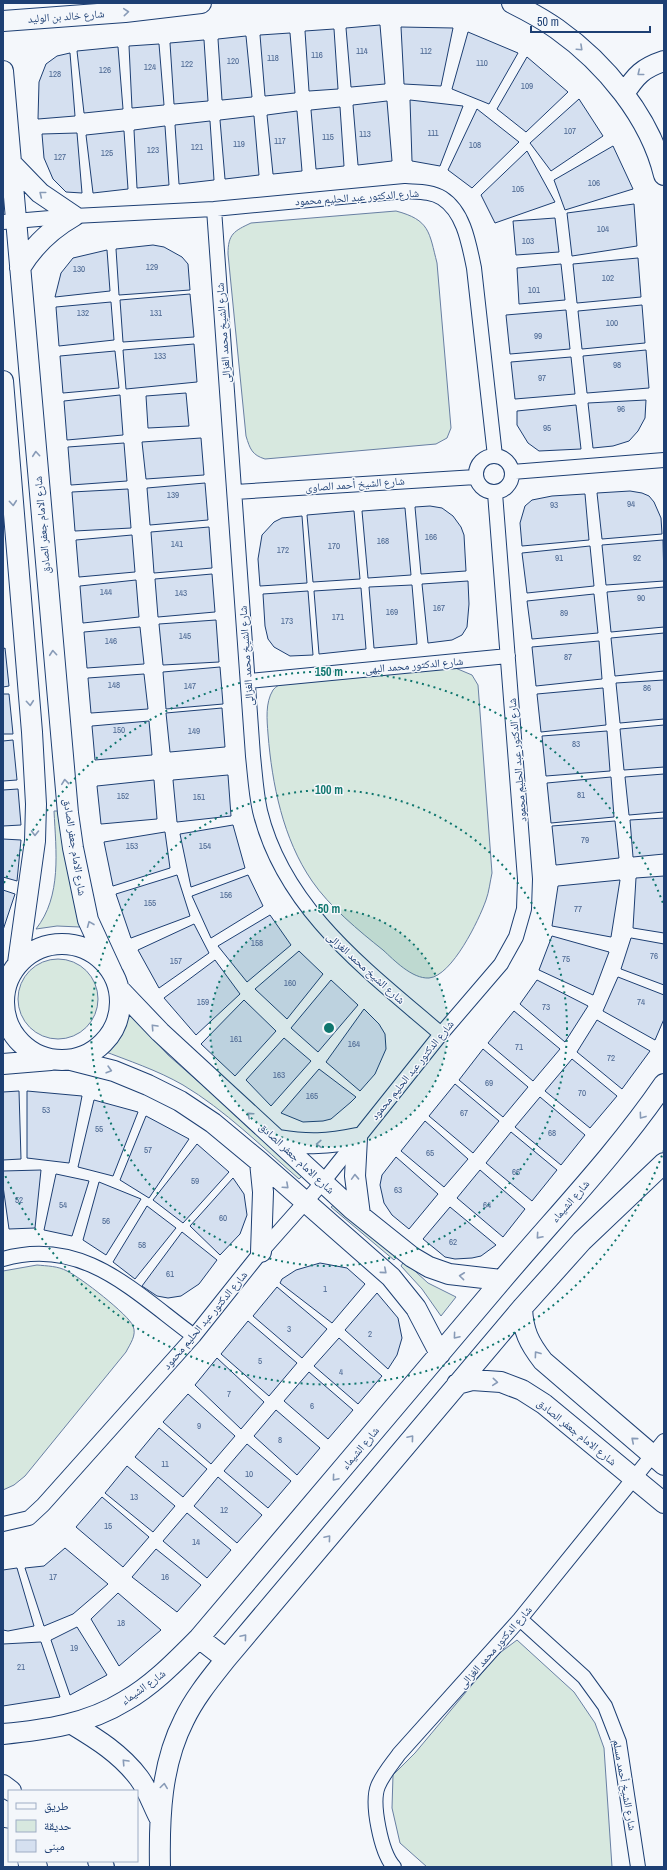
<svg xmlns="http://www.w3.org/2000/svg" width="667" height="1870" font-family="'Archivo Narrow','Noto Naskh Arabic',sans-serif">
<rect width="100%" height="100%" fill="#f4f7fb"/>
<path fill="#d7e8df" stroke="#687fa3" d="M396,211C430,220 429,232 437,263L451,428L447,438L436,444L265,459C252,455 250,449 246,436L228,254C228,234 234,231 251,223Z
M453,667L472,675L478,685L492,873C490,882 489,892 486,900C479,920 452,976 429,978C412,979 394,960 383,950C359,931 329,906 312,881C283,839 272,784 268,734C267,720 265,703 273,690C276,686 281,684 285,681Z
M54,811H61L80,927L57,926L36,929C62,896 56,851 54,811Z
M18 999a40 40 0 1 1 80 0a40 40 0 1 1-80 0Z
M129,1013L168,1055L201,1084L306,1172L299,1179C262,1147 225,1110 183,1085C157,1070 129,1061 101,1050L116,1034Z
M336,1203L398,1256L394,1260L331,1207Z
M404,1261L428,1283L456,1297L441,1316L422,1289L401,1266Z
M37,1265C47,1266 58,1266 67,1271C80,1277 129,1315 133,1326C137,1335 130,1344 126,1352L25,1476L14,1485L3,1490V1271Z
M517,1640L574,1692L595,1723L604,1748L612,1867H427L400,1843L392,1808L393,1775L415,1753L497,1655Z"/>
<path fill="#d5e0f0" stroke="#1d3f73" d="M380,25L385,84L351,87L346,28Z
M401,27L453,28L441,86L404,84Z
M334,29L338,89L309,91L305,31Z
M468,32L518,53L489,104L452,89Z
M290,33L295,93L265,96L260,35Z
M246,36L252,97L222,100L218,39Z
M204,40L208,101L174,104L170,43Z
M159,44L164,105L132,108L129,46Z
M118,47L123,109L84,113L77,51Z
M70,53L75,116L38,119L39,82L46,64L57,56Z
M527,57L568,92L526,132L497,109Z
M579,99L603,136L551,171L530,143Z
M410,100L463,106L440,166L412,161Z
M387,101L392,161L358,165L353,105Z
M340,107L344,166L316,169L311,110Z
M477,109L519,142L472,188L448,170Z
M297,111L302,171L273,174L267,115Z
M254,116L259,175L225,179L220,120Z
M210,121L214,180L179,184L175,125Z
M165,126L169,185L137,188L134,130Z
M124,131L128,189L93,193L86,135Z
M77,133L82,193L66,192L53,179L44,158L42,134Z
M613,146L633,189L565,210L554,180Z
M527,151L555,202L495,223L481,195Z
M634,204L637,246L572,256L567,213Z
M555,218L559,252L516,255L513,221Z
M153,245L164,247L182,257L188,264L190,290L119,295L116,249Z
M107,250L110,291L55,297L61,273L73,258Z
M638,258L641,297L577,303L573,264Z
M561,264L565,300L519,304L517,268Z
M190,294L194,337L123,342L120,300Z
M111,302L114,340L59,346L56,307Z
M642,305L645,343L582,349L578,311Z
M566,310L570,349L510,354L506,315Z
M194,344L197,382L126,389L123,350Z
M646,350L649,388L587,393L583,356Z
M115,351L119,388L63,393L60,356Z
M571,357L575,394L515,399L511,362Z
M186,393L189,426L148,428L146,396Z
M120,395L123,435L67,440L64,401Z
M646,400L645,418L638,431L629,441L613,446L593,448L588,403Z
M576,405L581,449L539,451L528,443L517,425V411Z
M201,438L204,475L146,479L142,442Z
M124,443L127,481L71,485L68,447Z
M205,483L208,520L150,525L147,488Z
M128,489L131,528L75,531L72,492Z
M630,491L642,493L649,496L654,502L661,518L662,534L602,539L597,493Z
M585,494L589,540L522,546L520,523L525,506L532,500L552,496Z
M430,506L442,508L453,516L461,527L464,535L466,571L421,574L415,507Z
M405,508L411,575L368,578L362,511Z
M354,511L360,579L313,582L307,515Z
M302,516L307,583L260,586L258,559L262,535L274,522L282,518Z
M209,527L212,568L154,573L151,532Z
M132,535L135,572L79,577L76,540Z
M663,540L664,581L606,585L602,545Z
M590,546L594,586L527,593L522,553Z
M212,574L215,612L158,617L155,579Z
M136,580L139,617L83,623L80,586Z
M468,581L469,604L467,627L462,635L452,640L428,643L422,584Z
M412,585L417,644L374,648L369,587Z
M664,587V627L611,632L607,592Z
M361,588L366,649L319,654L314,591Z
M308,591L313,655L290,656L274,647L268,639L265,626L263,594Z
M594,594L598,633L532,639L527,601Z
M216,620L219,662L163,665L159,624Z
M140,627L144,664L87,668L84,632Z
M664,633V671L615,676L611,638Z
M599,641L602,679L536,686L532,647Z
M5,648L9,686L3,687V649Z
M220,667L223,704L166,709L163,672Z
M144,674L148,709L91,713L88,678Z
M664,680V719L620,723L616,683Z
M603,688L606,725L541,732L537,694Z
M3,694H9L13,734H3Z
M222,708L225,747L170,752L166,713Z
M149,721L152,755L95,760L92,726Z
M664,725V767L624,770L620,729Z
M607,731L610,771L546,776L542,736Z
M13,740L17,780L3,781V741Z
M664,774V812L629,815L625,777Z
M228,775L231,816L177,822L173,780Z
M611,777L614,817L551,823L547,783Z
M154,780L157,819L101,824L97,786Z
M18,789L21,825L3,826V790Z
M664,818V854L633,857L630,820Z
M615,821L619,858L556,865L552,826Z
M233,825L245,868L191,887L180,834Z
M165,832L170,868L113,886L104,842Z
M3,839L21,840L17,881L3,877Z
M177,875L190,916L131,938L116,894Z
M248,875L263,906L211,938L192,896Z
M664,876V933L633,928L636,878Z
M620,880L611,937L552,926L558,886Z
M3,890L15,894L3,930Z
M270,915L291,945L247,982L218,946Z
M194,924L209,953L159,988L138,950Z
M552,936L609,952L593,995L539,970Z
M631,938L664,944V985L621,969Z
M299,951L323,974L287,1019L255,989Z
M215,960L240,994L196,1035L164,998Z
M618,977L664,995V1019L655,1040L603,1011Z
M331,980L358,1005L318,1052L291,1028Z
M537,980L588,1006L565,1042L520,1004Z
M244,1000L276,1031L235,1076L201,1044Z
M364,1009L379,1024L385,1034L386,1049L375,1074L360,1091L326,1062Z
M514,1011L560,1049L533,1081L488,1043Z
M597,1020L650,1051L622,1089L577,1052Z
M284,1038L311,1061L271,1106L246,1080Z
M483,1049L528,1087L503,1117L459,1080Z
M572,1059L617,1096L590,1128L545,1091Z
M319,1069L356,1097L351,1102L331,1119L323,1121L303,1122L281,1113Z
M455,1084L499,1121L473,1153L429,1116Z
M19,1091L21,1159L3,1160V1092Z
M27,1091L82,1096L69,1163L27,1158Z
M540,1097L585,1135L561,1165L515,1127Z
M94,1100L138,1112L113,1176L78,1167Z
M146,1116L189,1139L149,1198L120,1180Z
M425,1121L468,1159L444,1187L401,1151Z
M511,1132L557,1170L532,1201L486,1163Z
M197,1144L229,1172L183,1223L153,1200Z
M396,1157L438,1194L409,1229L392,1215L384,1203L380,1185L382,1175Z
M41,1170L35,1228L9,1229L3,1186V1171Z
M480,1170L525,1209L503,1237L457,1198Z
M56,1174L89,1181L72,1236L44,1230Z
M233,1178L244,1194L247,1215L240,1234L220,1255L190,1226Z
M99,1182L141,1199L106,1255L83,1240Z
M147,1206L176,1228L135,1279L113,1262Z
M450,1207L496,1245L481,1256L472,1258L455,1259L445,1257L439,1252L423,1239Z
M182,1232L217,1260L199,1284L181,1296L168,1298L157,1296L142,1286Z
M320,1263L347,1268L365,1284L332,1323L280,1283L282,1279L296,1270Z
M277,1287L327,1329L302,1358L253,1316Z
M377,1293L398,1318L402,1338L397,1355L388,1369L345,1330Z
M248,1321L297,1363L269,1396L221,1354Z
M339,1338L382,1376L358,1404L314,1366Z
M217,1358L264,1402L241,1429L195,1385Z
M309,1372L353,1410L328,1439L284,1401Z
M188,1394L235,1436L211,1464L163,1422Z
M276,1410L320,1448L297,1475L254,1436Z
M159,1428L207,1469L183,1497L135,1457Z
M247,1444L291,1481L268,1508L224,1471Z
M127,1466L175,1506L153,1532L105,1493Z
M218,1477L262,1515L237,1543L194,1506Z
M102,1497L149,1537L123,1567L76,1527Z
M187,1513L231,1550L207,1578L163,1541Z
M65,1548L108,1584L73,1614L44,1626L25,1568L44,1566Z
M156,1549L201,1585L177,1612L132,1577Z
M17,1568L34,1626L8,1631L3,1630V1570Z
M118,1593L161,1630L119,1666L91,1619Z
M77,1627L107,1675L70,1695L51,1640Z
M41,1642L60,1697L3,1706V1644Z"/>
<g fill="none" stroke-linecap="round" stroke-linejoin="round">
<g stroke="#1d3f73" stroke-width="16">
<path id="street" d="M214,209L253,756C255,774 256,793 260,811C284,910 368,971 441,1034
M3,222L74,216L214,209L405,191C417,192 431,191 442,198C464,212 469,244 474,268L495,456
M476 474a18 18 0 1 1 36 0a18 18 0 1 1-36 0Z
M512,472L664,460
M235,492L476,477
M248,681L508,656
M3,1259C83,1236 134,1292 194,1336
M3,1524L29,1518L43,1505L194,1336L261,1252L323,1182L441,1034L501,964L516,937L524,909L525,879L495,493
M520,1619L584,1677L605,1706L619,1742L638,1867
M394,1867C381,1853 371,1803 378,1786C383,1774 392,1764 399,1754L520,1619L664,1441"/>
</g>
<g stroke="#1d3f73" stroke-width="22">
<path id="secondary" d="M512,3C528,11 543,19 557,29C605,63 650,117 664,175
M3,21L125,12L201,3
M3,71L68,813L73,848L88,920L112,972
M624,94C636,75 643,68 664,61
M11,163L40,193L74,216C51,229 34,245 20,268
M3,381L32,732L36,804L35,841L18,963
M4 1002a58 58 0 1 1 116 0a58 58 0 1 1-116 0Z
M119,989L160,1032L352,1209L412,1257L429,1267L449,1274L501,1280
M71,1060L114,1071L148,1085L180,1101L213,1123L260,1162L391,1277L416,1308L440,1354
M3,1064L51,1060
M279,1140C308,1145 328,1144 357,1138L355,1176L360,1215
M260,1162L263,1192L261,1252
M522,1308C523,1331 529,1343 543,1361L664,1465
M457,1384L472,1380L501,1382L522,1390L544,1404L664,1503
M199,1638L226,1659
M72,1724C97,1739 121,1754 139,1778C148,1790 153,1806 160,1819
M3,1734C45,1730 88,1724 125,1701C153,1685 176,1661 199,1638C300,1519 401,1399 502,1280C557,1215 616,1154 664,1084
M3,1785L11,1791
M98,1861L104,1867
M160,1867C159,1817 161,1765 184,1720C195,1697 211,1678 226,1659L522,1308L582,1241L664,1163"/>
</g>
<g stroke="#1d3f73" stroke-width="24">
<path id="primary" d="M4,1839L7,1867
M29,1861L36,1867"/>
</g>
<use href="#street" stroke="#f4f7fb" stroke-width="14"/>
<use href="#secondary" stroke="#f4f7fb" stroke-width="20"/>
<use href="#primary" stroke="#f4f7fb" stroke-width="22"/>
</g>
<defs><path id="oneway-chevron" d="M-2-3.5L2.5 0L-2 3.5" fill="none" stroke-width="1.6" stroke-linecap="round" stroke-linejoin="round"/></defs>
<g stroke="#889bb7">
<use href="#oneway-chevron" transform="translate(126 12) rotate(-5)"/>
<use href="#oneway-chevron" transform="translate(580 48) rotate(43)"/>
<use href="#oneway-chevron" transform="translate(640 73) rotate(141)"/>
<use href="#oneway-chevron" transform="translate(42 194) rotate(-141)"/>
<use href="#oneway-chevron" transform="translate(36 454) rotate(-95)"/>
<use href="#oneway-chevron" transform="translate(13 503) rotate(85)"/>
<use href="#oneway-chevron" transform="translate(53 653) rotate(-95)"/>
<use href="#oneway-chevron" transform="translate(30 703) rotate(85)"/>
<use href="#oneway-chevron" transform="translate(65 782) rotate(-96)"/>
<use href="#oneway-chevron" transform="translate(35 833) rotate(91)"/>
<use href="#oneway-chevron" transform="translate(90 924) rotate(-112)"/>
<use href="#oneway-chevron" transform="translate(154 1027) rotate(-133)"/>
<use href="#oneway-chevron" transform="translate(109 1070) rotate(16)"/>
<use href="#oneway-chevron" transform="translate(250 1115) rotate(-138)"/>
<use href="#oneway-chevron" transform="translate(642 1116) rotate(126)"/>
<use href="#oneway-chevron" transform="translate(319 1144) rotate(178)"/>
<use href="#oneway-chevron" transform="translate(355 1177) rotate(-92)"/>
<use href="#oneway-chevron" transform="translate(286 1186) rotate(42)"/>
<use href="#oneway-chevron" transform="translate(539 1236) rotate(131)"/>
<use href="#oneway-chevron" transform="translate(384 1271) rotate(41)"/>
<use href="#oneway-chevron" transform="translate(462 1276) rotate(-174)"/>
<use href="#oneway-chevron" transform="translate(456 1336) rotate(130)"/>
<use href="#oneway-chevron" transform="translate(537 1354) rotate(-126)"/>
<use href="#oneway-chevron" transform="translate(495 1382) rotate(5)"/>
<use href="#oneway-chevron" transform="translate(411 1438) rotate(-50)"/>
<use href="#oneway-chevron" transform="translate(634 1440) rotate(-140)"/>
<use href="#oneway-chevron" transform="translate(335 1478) rotate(130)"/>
<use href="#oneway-chevron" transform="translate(328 1538) rotate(-50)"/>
<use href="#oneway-chevron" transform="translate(244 1637) rotate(-50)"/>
<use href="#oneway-chevron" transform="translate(125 1762) rotate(-133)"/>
<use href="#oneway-chevron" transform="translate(164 1786) rotate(-82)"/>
</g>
<circle cx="329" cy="1028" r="119" fill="#0f766e" fill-opacity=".12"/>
<g fill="none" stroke="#0f766e" stroke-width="2" stroke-dasharray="2 4">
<circle cx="329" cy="1028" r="119"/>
<circle cx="329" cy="1028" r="238"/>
<path d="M664 1150A356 356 0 0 1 4 1173M4 883A356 356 0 0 1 664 906"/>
</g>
<g text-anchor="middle" stroke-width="3" stroke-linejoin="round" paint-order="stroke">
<g font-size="9" fill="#4b6792">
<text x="362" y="54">114</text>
<text x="426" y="54">112</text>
<text x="317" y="58">116</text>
<text x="273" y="61">118</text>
<text x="233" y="64">120</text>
<text x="482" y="66">110</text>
<text x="187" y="67">122</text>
<text x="150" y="70">124</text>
<text x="105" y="73">126</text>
<text x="55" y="77">128</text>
<text x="527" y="89">109</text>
<text x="570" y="134">107</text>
<text x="433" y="136">111</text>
<text x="365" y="137">113</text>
<text x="328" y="140">115</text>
<text x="280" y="144">117</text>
<text x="239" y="147">119</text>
<text x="475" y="148">108</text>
<text x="197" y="150">121</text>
<text x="153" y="153">123</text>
<text x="107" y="156">125</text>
<text x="60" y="160">127</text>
<text x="594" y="186">106</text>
<text x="518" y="192">105</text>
<text x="603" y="232">104</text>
<text x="528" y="244">103</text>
<text x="152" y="270">129</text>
<text x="79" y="272">130</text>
<text x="608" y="281">102</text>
<text x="534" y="293">101</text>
<text x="83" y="316">132</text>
<text x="156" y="316">131</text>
<text x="612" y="326">100</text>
<text x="538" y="339">99</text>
<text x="160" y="359">133</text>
<text x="617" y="368">98</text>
<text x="542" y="381">97</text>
<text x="621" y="412">96</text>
<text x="547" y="431">95</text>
<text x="173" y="498">139</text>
<text x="631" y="507">94</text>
<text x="554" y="508">93</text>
<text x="431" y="540">166</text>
<text x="383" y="544">168</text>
<text x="177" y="547">141</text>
<text x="334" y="549">170</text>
<text x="283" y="553">172</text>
<text x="559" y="561">91</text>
<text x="637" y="561">92</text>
<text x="106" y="595">144</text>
<text x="181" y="596">143</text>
<text x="641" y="601">90</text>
<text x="439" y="611">167</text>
<text x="392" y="615">169</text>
<text x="564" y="616">89</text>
<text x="338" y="620">171</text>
<text x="287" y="624">173</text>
<text x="185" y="639">145</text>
<text x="111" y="644">146</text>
<text x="568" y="660">87</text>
<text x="114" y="688">148</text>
<text x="190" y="689">147</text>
<text x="647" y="691">86</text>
<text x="119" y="733">150</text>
<text x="194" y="734">149</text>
<text x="576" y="747">83</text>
<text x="581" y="798">81</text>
<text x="123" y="799">152</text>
<text x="199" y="800">151</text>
<text x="585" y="843">79</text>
<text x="132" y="849">153</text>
<text x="205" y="849">154</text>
<text x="226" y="898">156</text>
<text x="150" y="906">155</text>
<text x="578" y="912">77</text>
<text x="257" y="946">158</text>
<text x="654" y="959">76</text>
<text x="566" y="962">75</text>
<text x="176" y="964">157</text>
<text x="290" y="986">160</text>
<text x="203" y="1005">159</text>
<text x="641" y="1005">74</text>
<text x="546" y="1010">73</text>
<text x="236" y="1042">161</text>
<text x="354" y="1047">164</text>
<text x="519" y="1050">71</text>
<text x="611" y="1061">72</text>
<text x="279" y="1078">163</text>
<text x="489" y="1086">69</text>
<text x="582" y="1096">70</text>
<text x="312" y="1099">165</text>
<text x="46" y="1113">53</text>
<text x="464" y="1116">67</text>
<text x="99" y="1132">55</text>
<text x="552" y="1136">68</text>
<text x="148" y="1153">57</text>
<text x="430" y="1156">65</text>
<text x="516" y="1175">66</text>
<text x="195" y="1184">59</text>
<text x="398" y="1193">63</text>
<text x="19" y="1203">52</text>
<text x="63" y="1208">54</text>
<text x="487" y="1208">64</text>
<text x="223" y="1221">60</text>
<text x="106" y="1224">56</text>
<text x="453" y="1245">62</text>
<text x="142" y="1248">58</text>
<text x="170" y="1277">61</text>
<text x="325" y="1292">1</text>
<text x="289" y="1332">3</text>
<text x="370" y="1337">2</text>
<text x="260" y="1364">5</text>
<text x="341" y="1375">4</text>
<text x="229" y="1397">7</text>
<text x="312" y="1409">6</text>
<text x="199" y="1429">9</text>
<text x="280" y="1443">8</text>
<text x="165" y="1467">11</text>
<text x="249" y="1477">10</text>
<text x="134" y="1500">13</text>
<text x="224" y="1513">12</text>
<text x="108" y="1529">15</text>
<text x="196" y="1545">14</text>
<text x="53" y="1580">17</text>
<text x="165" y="1580">16</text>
<text x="121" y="1626">18</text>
<text x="74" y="1651">19</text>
<text x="21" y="1670">21</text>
</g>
<g font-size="11" fill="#1d3f73" stroke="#f4f7fb">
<text transform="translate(66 16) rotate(-4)" y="4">شارع خالد بن الوليد</text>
<text transform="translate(357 197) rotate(-4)" y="4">شارع الدكتور عبد الحليم محمود</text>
<text transform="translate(223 333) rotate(-94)" y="4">شارع الشيخ محمد الغزالى</text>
<text transform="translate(355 484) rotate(-4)" y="4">شارع الشيخ أحمد الصاوى</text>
<text transform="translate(42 525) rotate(-95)" y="4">شارع الامام جعفر الصادق</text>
<text transform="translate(246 656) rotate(-94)" y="4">شارع الشيخ محمد الغزالى</text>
<text transform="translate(414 665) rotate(-5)" y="4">شارع الدكتور محمد البهى</text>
<text transform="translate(517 760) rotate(-95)" y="4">شارع الدكتور عبد الحليم محمود</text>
<text transform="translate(75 847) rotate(81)" y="4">شارع الامام جعفر الصادق</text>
<text transform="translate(366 968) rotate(42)" y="4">شارع الشيخ محمد الغزالى</text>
<text transform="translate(412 1070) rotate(-51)" y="4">شارع الدكتور عبد الحليم محمود</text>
<text transform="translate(297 1158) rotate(43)" y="4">شارع الامام جعفر الصادق</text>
<text transform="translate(570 1201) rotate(-49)" y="4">شارع الشيماء</text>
<text transform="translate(205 1320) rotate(-50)" y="4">شارع الدكتور عبد الحليم محمود</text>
<text transform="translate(577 1432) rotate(39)" y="4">شارع الامام جعفر الصادق</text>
<text transform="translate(360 1448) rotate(-50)" y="4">شارع الشيماء</text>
<text transform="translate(495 1647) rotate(-49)" y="4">شارع الدكتور محمد الغزالى</text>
<text transform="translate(143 1687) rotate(-36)" y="4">شارع الشيماء</text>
<text transform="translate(625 1785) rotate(80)" y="4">شارع الشيخ أحمد مسلم</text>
</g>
</g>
<circle cx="329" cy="1028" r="6" fill="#0f766e" stroke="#f4f7fb" stroke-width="2"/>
<g font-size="12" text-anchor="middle" font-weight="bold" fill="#0f766e" stroke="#f4f7fb" stroke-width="3" stroke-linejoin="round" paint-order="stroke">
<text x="329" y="676">150 m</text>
<text x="329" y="794">100 m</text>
<text x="329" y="913">50 m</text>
</g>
<rect width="667" height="1870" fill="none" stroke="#1d3f73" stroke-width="8"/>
<rect x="8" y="1790" width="130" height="72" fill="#f4f7fb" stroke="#9eadc5"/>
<rect x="16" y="1803" width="20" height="6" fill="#f4f7fb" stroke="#9eadc5"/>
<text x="44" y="1810" font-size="12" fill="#1d3f73">طريق</text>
<rect x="16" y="1820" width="20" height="12" fill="#d7e8df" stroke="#9eadc5"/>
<text x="44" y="1830" font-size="12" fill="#1d3f73">حديقة</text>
<rect x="16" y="1840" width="20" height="12" fill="#d5e0f0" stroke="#9eadc5"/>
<text x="44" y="1850" font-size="12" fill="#1d3f73">مبنى</text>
<path d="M531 26v6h119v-6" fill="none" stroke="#1d3f73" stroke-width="2"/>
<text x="537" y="26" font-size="12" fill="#1d3f73" stroke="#f4f7fb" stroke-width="3" paint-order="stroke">50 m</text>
</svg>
